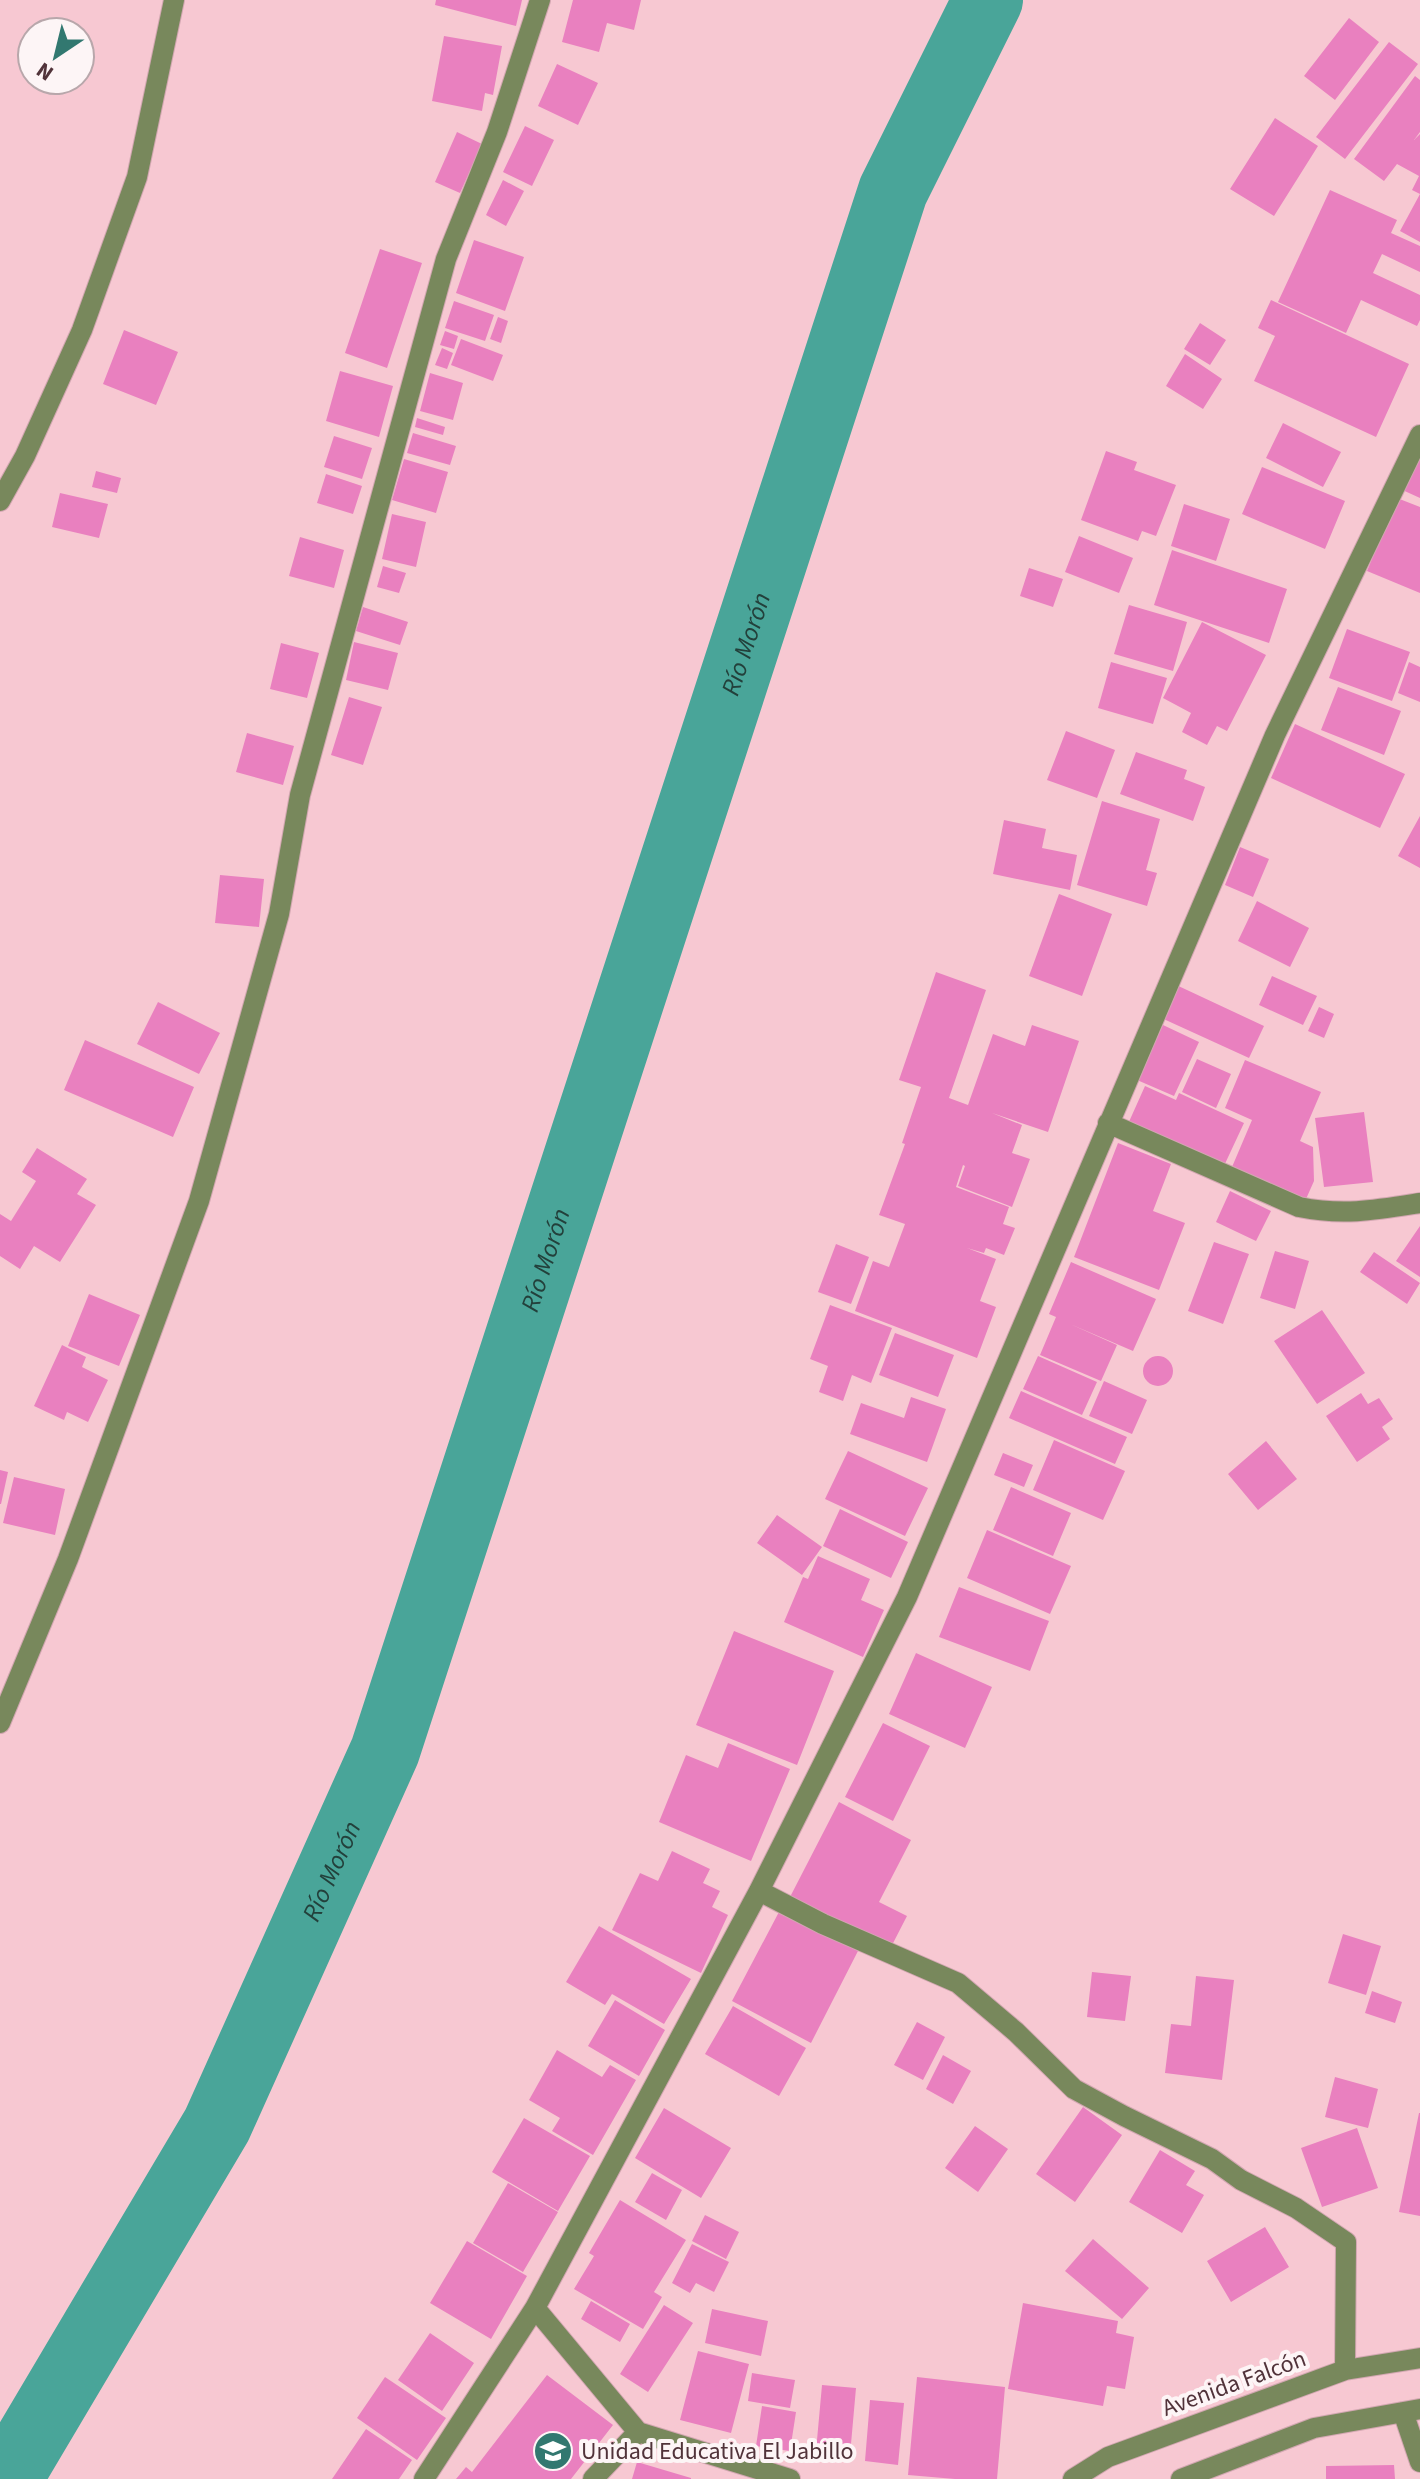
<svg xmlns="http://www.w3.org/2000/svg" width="1420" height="2479" font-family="'Source Sans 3',sans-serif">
<rect width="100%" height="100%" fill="#f7c8d2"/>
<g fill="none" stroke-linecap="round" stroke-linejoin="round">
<path stroke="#49a599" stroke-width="70" id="s1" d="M7,2479L217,2125L385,1751L893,191L988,0"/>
</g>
<path fill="#e980bf" d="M436,0H522L516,26L435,5Z
M573,0H641L634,30L607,23L599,52L562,42Z
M1349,18L1379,42L1335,100L1304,76Z
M444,36L502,46L493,95L485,93L482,111L432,101Z
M1389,42L1418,64L1345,159L1316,137Z
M557,64L598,83L578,125L538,106Z
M1415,76L1420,80V132L1414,140L1420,134V194L1412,190L1419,176L1397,164L1384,181L1354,159Z
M1275,118L1318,146L1274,216L1230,189Z
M525,126L554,140L532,186L503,172Z
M457,132L482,144L460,193L435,182Z
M503,180L524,191L506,226L486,215Z
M1330,190L1397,220L1391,233L1420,246V272L1382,254L1373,273L1420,295V320L1417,326L1361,300L1346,333L1278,302Z
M1420,194V242L1400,231Z
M474,240L524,257L505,311L456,293Z
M380,249L422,263L387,368L345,353Z
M1271,300L1409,364L1376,437L1254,381L1275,336L1258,328Z
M454,301L494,315L485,341L445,328Z
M498,317L508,321L501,343L490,339Z
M1200,323L1226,340L1210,365L1184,349Z
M124,330L178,352L156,405L103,384Z
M445,331L458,336L454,349L440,345Z
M461,339L503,355L493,381L451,365Z
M442,348L453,353L447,369L435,365Z
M1185,354L1222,379L1203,409L1166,386Z
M340,371L393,386L379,437L326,421Z
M430,373L463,383L453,420L420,411Z
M417,418L445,427L443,435L415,427Z
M1283,423L1341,452L1323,487L1266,458Z
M413,433L456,446L450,465L407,453Z
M334,436L372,448L362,479L324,467Z
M1420,445V498L1398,488Z
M1106,451L1137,462L1134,470L1176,485L1156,536L1142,531L1138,541L1081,520Z
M404,459L448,472L436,513L392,500Z
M1262,467L1345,501L1325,549L1242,514Z
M96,471L121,478L117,493L92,487Z
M326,474L362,486L353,514L317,503Z
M60,493L108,504L99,538L52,527Z
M1397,498L1420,507V593L1367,571Z
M1184,504L1230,519L1216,561L1171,546Z
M392,514L426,522L416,567L382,559Z
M1079,536L1133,558L1119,593L1065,572Z
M300,537L344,550L334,588L289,576Z
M1172,550L1287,589L1269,643L1154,605Z
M383,566L406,573L399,593L377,587Z
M1029,568L1063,579L1053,607L1020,596Z
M1129,605L1187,622L1173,671L1114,654Z
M363,607L408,622L400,645L356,631Z
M1202,622L1266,655L1227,731L1217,726L1207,745L1182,732L1191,713L1163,698Z
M1347,629L1410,652L1392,701L1329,678Z
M354,642L398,653L388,690L346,680Z
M281,643L319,653L307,698L270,689Z
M1111,662L1167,678L1153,724L1098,708Z
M1409,662L1420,667V702L1398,693Z
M1338,687L1401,711L1384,755L1321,730Z
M349,697L382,707L363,765L331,755Z
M1295,724L1405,774L1380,828L1271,778Z
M1066,731L1115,750L1097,798L1047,780Z
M247,733L294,746L283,785L236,772Z
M1136,752L1187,770L1184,779L1205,787L1193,821L1120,794Z
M1102,801L1160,819L1146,870L1157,873L1147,906L1077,885Z
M1420,816V868L1398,856Z
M1004,820L1046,829L1042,848L1077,855L1070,890L993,874Z
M1240,847L1269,859L1253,897L1225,885Z
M220,875L264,879L259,927L215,923Z
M1059,894L1112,914L1082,996L1029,976Z
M1257,901L1309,928L1290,967L1238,941Z
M936,972L986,990L949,1098L968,1105L993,1034L1025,1046L1032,1025L1079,1041L1048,1132L992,1113L1022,1125L1012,1153L1030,1159L1012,1207L958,1186L965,1166L963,1165L956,1187L1009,1207L1003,1224L1015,1228L1004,1255L986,1248L984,1253L967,1248L996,1259L980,1301L996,1307L977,1358L855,1311L873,1261L889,1267L905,1224L879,1215L905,1144L902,1143L921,1087L899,1080Z
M1272,976L1317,996L1303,1025L1259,1005Z
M1172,983L1264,1026L1249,1058L1157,1016Z
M158,1002L220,1033L199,1074L137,1044Z
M1319,1007L1334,1014L1324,1038L1308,1031Z
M1163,1025L1199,1042L1174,1096L1137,1080Z
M85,1040L194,1087L173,1137L64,1090Z
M1197,1059L1231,1074L1216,1108L1182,1092Z
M1245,1060L1321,1092L1300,1141L1313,1147L1314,1181L1306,1199L1232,1167L1252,1120L1225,1108Z
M1145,1086L1176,1100L1179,1093L1244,1123L1223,1168L1128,1124Z
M1364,1112L1373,1182L1324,1187L1315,1118Z
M1118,1143L1171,1164L1153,1211L1185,1223L1159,1290L1074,1257Z
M37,1148L87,1179L77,1194L96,1205L60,1262L34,1246L20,1269L0,1256V1214L11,1221L36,1181L22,1172Z
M1230,1191L1271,1211L1256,1241L1216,1222Z
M1420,1226V1277L1396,1261Z
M1214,1242L1249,1254L1223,1324L1188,1311Z
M836,1244L869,1257L851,1304L818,1292Z
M1275,1251L1309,1261L1295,1309L1260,1298Z
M1374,1252L1420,1283L1407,1304L1360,1272Z
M1071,1262L1156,1299L1133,1351L1070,1324L1117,1345L1101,1381L1040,1355L1056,1317L1049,1314Z
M89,1294L140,1315L119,1366L68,1346Z
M830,1305L892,1328L871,1383L852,1375L843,1401L819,1392L828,1366L810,1359Z
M1322,1310L1365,1373L1317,1404L1274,1341Z
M895,1333L954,1355L938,1397L879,1375Z
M62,1345L86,1357L82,1367L108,1380L88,1422L67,1412L64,1420L34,1406Z
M1143 1371a15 15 0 1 1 30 0a15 15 0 1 1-30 0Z
M1038,1356L1097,1382L1082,1415L1023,1389Z
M1104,1381L1147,1400L1132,1434L1089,1416Z
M1021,1391L1127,1437L1115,1464L1009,1418Z
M1361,1393L1368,1404L1379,1398L1393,1419L1382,1427L1390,1439L1357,1462L1326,1416Z
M911,1397L946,1409L927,1462L850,1434L861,1403L904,1418Z
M1054,1440L1125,1471L1103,1520L1033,1490Z
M1266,1441L1297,1479L1258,1510L1228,1474Z
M848,1451L928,1488L905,1536L825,1499Z
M1003,1453L1033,1465L1024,1487L994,1475Z
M0,1470L8,1472L1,1504H0Z
M14,1477L65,1489L55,1535L3,1523Z
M1011,1487L1071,1513L1053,1556L993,1530Z
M840,1509L908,1542L891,1578L823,1546Z
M777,1515L822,1547L802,1575L757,1543Z
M987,1530L1071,1566L1050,1614L967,1578Z
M818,1556L870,1579L861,1600L884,1610L863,1657L784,1622L803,1577L808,1579Z
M959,1587L1049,1621L1030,1671L939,1637Z
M734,1631L834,1671L797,1765L696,1725Z
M916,1653L992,1687L965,1748L889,1714Z
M883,1723L930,1746L893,1821L845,1797Z
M728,1743L790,1769L751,1861L659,1822L686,1755L718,1768Z
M839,1802L911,1840L879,1902L907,1916L890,1949L790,1897Z
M672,1851L710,1869L703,1883L720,1891L712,1907L728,1915L701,1973L612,1930L640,1873L658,1881Z
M780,1910L858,1951L811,2043L732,2001Z
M599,1926L691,1979L664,2024L612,1994L605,2005L566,1982Z
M1343,1934L1381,1946L1366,1995L1328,1983Z
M1092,1972L1131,1976L1125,2021L1087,2017Z
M1196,1976L1234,1980L1222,2080L1165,2073L1171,2024L1191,2026Z
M1372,1991L1402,2002L1395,2023L1365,2013Z
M615,2000L665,2030L639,2076L588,2046Z
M733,2006L806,2048L779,2096L705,2054Z
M917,2022L945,2037L923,2080L894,2065Z
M557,2050L602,2077L610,2065L636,2080L593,2155L552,2131L560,2118L529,2100Z
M943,2055L971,2071L953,2104L926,2089Z
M1335,2077L1378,2089L1368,2128L1325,2117Z
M1083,2107L1122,2135L1075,2202L1036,2174Z
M664,2108L731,2148L701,2198L635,2158Z
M1419,2113H1420V2216L1399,2212Z
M524,2118L590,2156L558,2211L492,2172Z
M975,2126L1008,2149L978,2192L945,2168Z
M1357,2128L1378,2188L1322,2207L1301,2148Z
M1160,2150L1195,2171L1186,2185L1204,2195L1182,2233L1129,2202Z
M652,2173L682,2190L666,2220L635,2202Z
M508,2183L558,2212L523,2272L473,2243Z
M620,2200L686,2240L654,2292L662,2297L643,2329L574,2289L594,2256L589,2253Z
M705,2215L739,2232L726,2259L692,2241Z
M1265,2227L1289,2267L1231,2302L1207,2261Z
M1093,2239L1149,2288L1122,2319L1065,2271Z
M467,2241L527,2276L491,2339L430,2303Z
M692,2244L729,2262L714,2292L696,2283L690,2293L672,2283Z
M591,2301L630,2324L620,2342L581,2319Z
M1023,2303L1118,2321L1116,2333L1134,2337L1125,2389L1107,2386L1103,2406L1008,2389Z
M664,2305L693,2323L648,2392L620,2374Z
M712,2309L768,2321L761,2356L705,2343Z
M430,2333L474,2363L442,2411L398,2380Z
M698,2351L749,2364L731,2433L680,2420Z
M752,2373L795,2380L790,2408L748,2401Z
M547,2375L613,2425L571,2479H456L466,2467L472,2472Z
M385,2377L446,2418L417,2460L357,2418Z
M917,2377L1005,2387L997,2479H955L908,2475Z
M822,2385L856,2388L850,2455L816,2451Z
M870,2400L904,2403L898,2465L865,2461Z
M762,2406L796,2412L790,2451L756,2446Z
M366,2429L412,2460L399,2479H332Z
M637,2462L691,2478V2479H632Z
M1394,2465L1395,2479H1326V2466Z"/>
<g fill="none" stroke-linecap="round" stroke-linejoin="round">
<g stroke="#d2a7b1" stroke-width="22">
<path id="minor" d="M0,501L25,456L82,330L137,177L174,0
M1108,1123L1299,1207C1343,1216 1376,1210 1420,1203
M0,1723L68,1559L199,1201L279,914L300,795L446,259L497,132L540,0
M759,1891L823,1924L958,1983L1016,2032L1074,2089L1124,2116L1212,2159L1241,2180L1296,2208L1346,2242L1345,2370
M535,2308L638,2432L790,2479
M1403,2412L1420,2462
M424,2479L535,2308L759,1891L907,1597L1275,735L1420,435
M593,2479L638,2432
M1073,2479L1108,2457L1345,2370L1420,2358
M1181,2479L1314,2428L1420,2409"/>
</g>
<use href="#minor" stroke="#78885c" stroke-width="20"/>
</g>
<defs>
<g id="school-disc" transform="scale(2)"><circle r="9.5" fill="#327870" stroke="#fdf5f6"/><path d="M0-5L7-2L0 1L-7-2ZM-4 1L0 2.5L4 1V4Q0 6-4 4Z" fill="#fff"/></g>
</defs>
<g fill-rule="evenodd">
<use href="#school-disc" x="553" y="2451"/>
</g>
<g text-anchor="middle" stroke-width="8" stroke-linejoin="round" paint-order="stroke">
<g font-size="24" fill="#51333a" stroke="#fdf5f6">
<text transform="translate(1234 2383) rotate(-20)" y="8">Avenida Falcón</text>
</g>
<g font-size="24" fill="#51333a" stroke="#fdf5f6" text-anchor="start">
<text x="581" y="2459">Unidad Educativa El Jabillo</text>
</g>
<g font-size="26" font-style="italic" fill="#23403b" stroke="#fdf5f6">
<text dy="9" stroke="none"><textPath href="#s1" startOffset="1986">Río Morón</textPath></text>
<text dy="9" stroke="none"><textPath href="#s1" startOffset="1338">Río Morón</textPath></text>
<text dy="9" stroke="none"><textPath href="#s1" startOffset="690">Río Morón</textPath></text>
</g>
</g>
<g transform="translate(56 56) rotate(215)"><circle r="38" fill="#fdf5f6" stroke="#b8a7ab" stroke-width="2"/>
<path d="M0-6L14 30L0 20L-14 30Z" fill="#327870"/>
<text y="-12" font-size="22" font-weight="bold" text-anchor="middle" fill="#51333a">N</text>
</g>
</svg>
